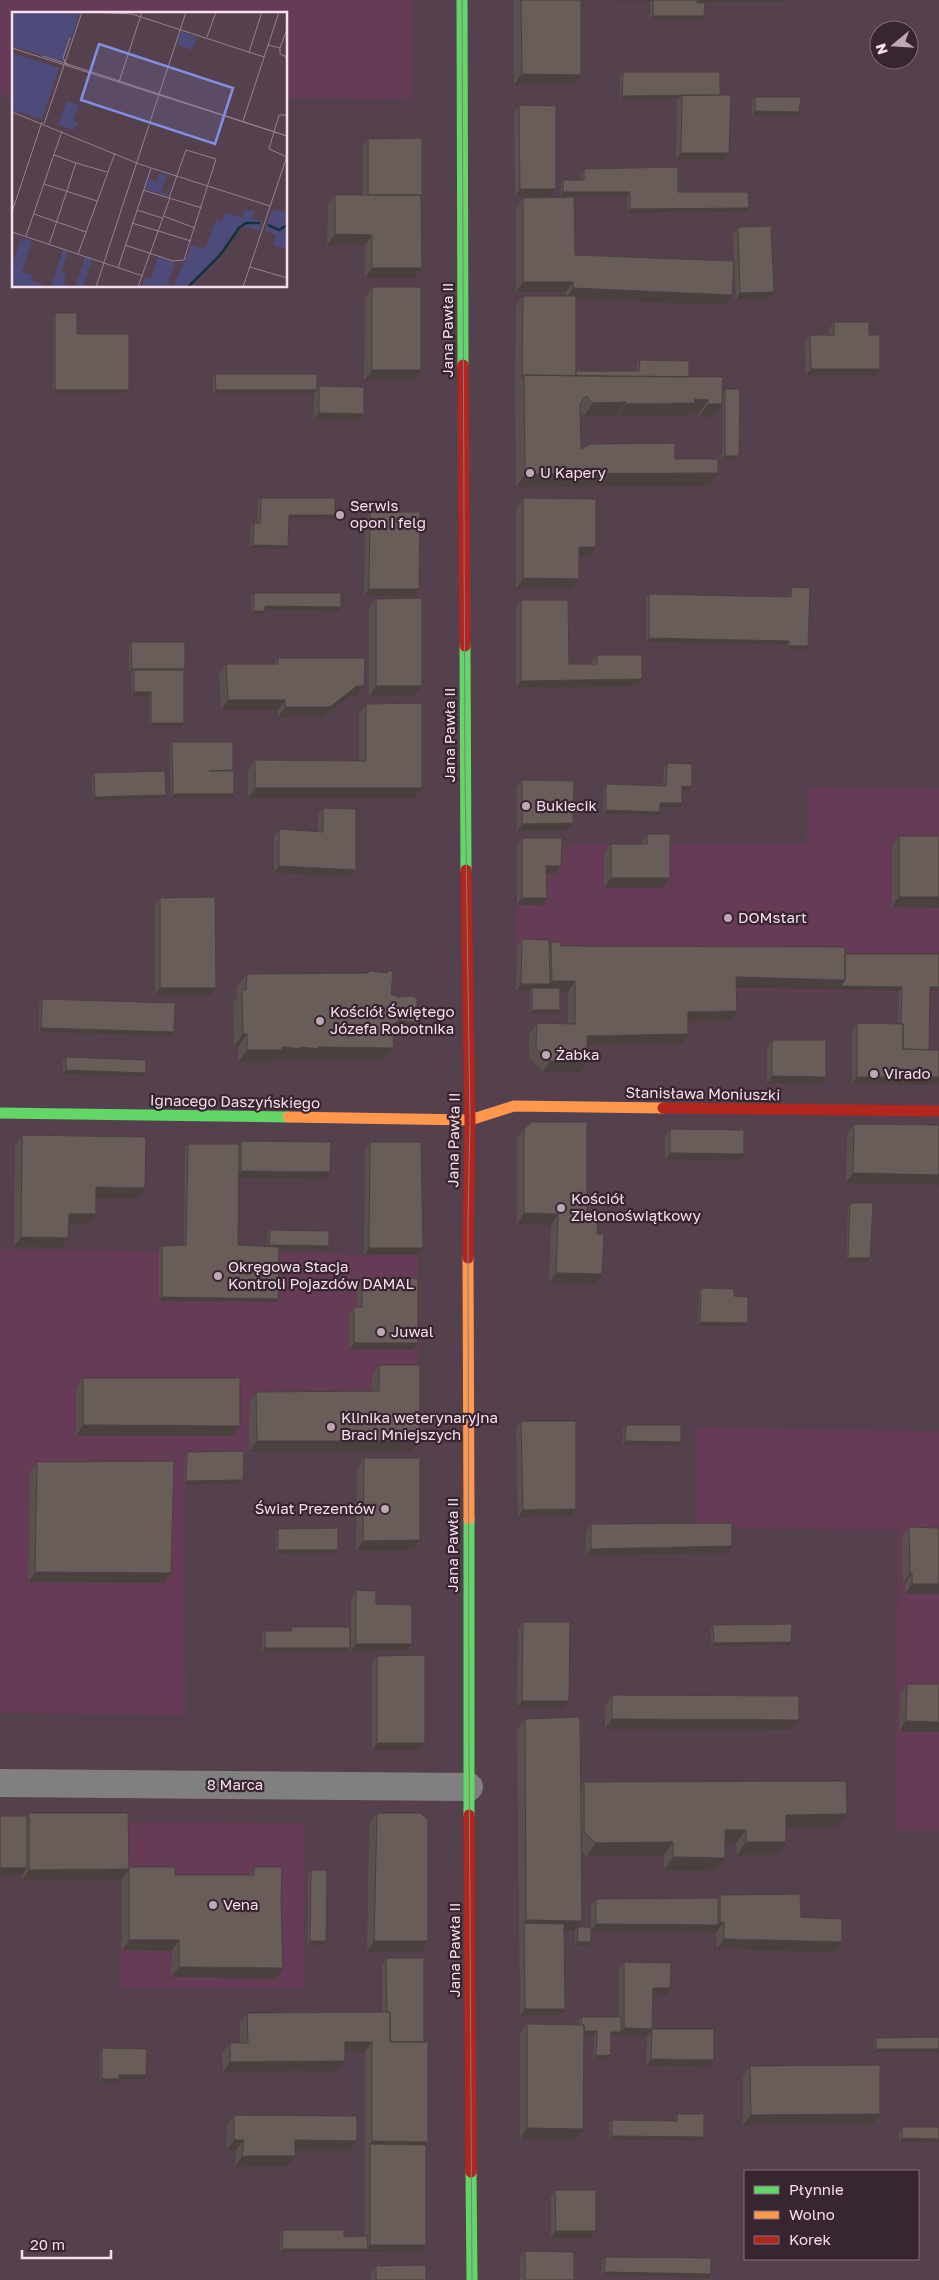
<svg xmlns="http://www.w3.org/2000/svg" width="939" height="2280" font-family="'Golos Text',sans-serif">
<rect width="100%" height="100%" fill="#55404d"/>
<path fill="#653b56" d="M0,0H413V99L286,98V14H14V95H0Z
M807,787L939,789V992L516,991L517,845L806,844Z
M0,1249L418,1255L419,1451L70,1455H185L186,1715L0,1713Z
M697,1428L939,1431V1831H895L898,1530L697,1528Z
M121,1822L305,1823L304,1989L121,1988Z"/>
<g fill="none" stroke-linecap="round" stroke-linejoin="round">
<path stroke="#808080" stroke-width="28" d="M0,1783L469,1787"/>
<path stroke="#63d668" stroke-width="11" d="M462,0L463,365
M465,646L466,870
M0,1113L288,1117
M469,1519V1815
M471,2172L472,2280"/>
<path stroke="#ff974d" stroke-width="11" d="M288,1117L470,1120L514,1106L663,1108
M468,1258L469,1519"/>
<path stroke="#b3261e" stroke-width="11" d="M463,365L465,646
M466,870L470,1120L468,1258
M663,1108L939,1111
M469,1815L471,2172"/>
<path stroke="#847c82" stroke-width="1" d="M462,0L465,775L470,1120L468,1222L469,1735L472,2280"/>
</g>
<path fill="#5a504d" d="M514,0H581V75L573,85H514Z
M610,0H788L786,2H697L704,16L702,20L650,19V1H610Z
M623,72L720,95L724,160H676L677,102L678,99H620V75Z
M755,97L799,112L796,115H752V100Z
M519,105L556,189L551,196H515L514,112Z
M368,139L422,198L421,200L422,268L415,278H365V245H327L328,205L335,195H363V146Z
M584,169L678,192L746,212L628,213L627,196H561V184L563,180H581V173Z
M523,198L575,255L734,261L733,234L738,227L774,292L769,299L736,300L734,262L725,305L576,299V371H637V364L640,360L689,377H723L713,417H699V413L688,412L686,416L617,417V416H584L581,413V449L675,459L718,473L709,486L516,487L515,388L516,306L523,296H566V292H516V208Z
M372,287L414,381H364L365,298Z
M55,313L77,334L129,390L127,393H53V317Z
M834,322L869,335L875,376H806L805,342L810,335H829V329Z
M215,374L314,393H213V378Z
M319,386L364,414L359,421L314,420V393Z
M725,389L736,459H722L723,392Z
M261,498L332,519L289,518L288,546L286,549L250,548L251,526L254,523H257L258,501Z
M523,498L589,557H579V579L572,589H516V509Z
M370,512L419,589L414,596H364L365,519Z
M792,587L808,646L805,650L786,649L787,645L646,642V598L649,594L789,597L790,591Z
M254,593L341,607L339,611L265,610L263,614H252L251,597Z
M376,599L422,686L415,696H369V609Z
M521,600L569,664H592V662L597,655L637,686L516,688V607Z
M131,642L184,670V723L182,726H149V696H132L131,673L132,672H129V646Z
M278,658L364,686L357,696H350L323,717H278V710H221L219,674L226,664H274Z
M366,704L422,788L415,798H248V771L255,760L359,761V714Z
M172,742L233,770L232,771L231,798H171L170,745Z
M667,763L689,790H682L679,807H660V812L658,815L603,814L604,788L606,784L663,786L664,767Z
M94,773L163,798L93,800L92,777Z
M522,780L573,823L568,830L517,831V787Z
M323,808L351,877L274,873V837L279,829L318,832V815Z
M647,834L663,888H604V854L611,844H640Z
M899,836L939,908L892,907V846Z
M522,838L561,866L556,873H546L547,898L542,905H517V845Z
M160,898L216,988L211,995H155V905Z
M522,939L549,945L551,942L561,946L845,954H939V991H930L852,1084V1030L857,1023L898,1024L899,991L736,988L737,1011L730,1021L688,1022L681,1044L587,1046L580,1072H543L529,1058V1034L537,1023L568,1024V992L560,991L558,1014H530V991H516L517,946Z
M388,970L391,994L408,1031L405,1035L393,1034L385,1059L382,1061L311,1060L309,1062L293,1060L291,1062L275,1060L273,1063H238V1047H234L233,1003L237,998V987L247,974L386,973Z
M42,999L174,1032L171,1036L39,1032V1003Z
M772,1040L822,1084H767V1047Z
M66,1057L143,1077L63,1074V1060Z
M854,1124L939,1125L846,1183L847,1135Z
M524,1129L587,1215L597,1234L602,1274L595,1285L549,1283L551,1225L517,1224V1139Z
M670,1129L739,1161L665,1160V1136Z
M22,1135L138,1198H96L89,1225H69L68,1238L61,1248L14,1247L15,1146Z
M241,1141L325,1179L239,1178L238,1245L267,1246V1234L270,1230L327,1250L279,1249L276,1302L159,1301V1249L162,1246L184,1245L185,1147L188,1144H239Z
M370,1142L418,1255H364L365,1149Z
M850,1203L870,1258L868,1262H846L848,1206Z
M362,1279L418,1343L413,1350H349V1314L354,1307H357V1286Z
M701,1288L734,1296L748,1323L746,1326H698L699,1292Z
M379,1365L413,1451L249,1452V1402L256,1392L372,1391V1375Z
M83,1378L232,1436H76V1388Z
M521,1421L576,1509L571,1516L518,1517L516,1428Z
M626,1425L678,1445H623V1428Z
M187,1452L243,1480L240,1484L184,1485L185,1455Z
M364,1458L420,1540L413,1550L356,1551L357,1469Z
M37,1462L164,1583L28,1582L30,1472Z
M591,1524L728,1553L586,1556V1531Z
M909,1527L939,1594H905V1583H903L902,1538Z
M278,1529L335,1553L276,1554V1533Z
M356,1590L376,1604L412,1644L407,1651H351V1598Z
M523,1622L564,1708H517L518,1630Z
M713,1625L789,1645L711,1646V1628Z
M292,1627L350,1648L347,1651L262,1652V1634L265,1631H289Z
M377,1656L420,1750H372V1663Z
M907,1684H939V1732H899L900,1694Z
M612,1695L791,1730L605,1729V1706Z
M525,1719L581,1787L584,1782L838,1827L786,1828L777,1855H737L736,1843H725V1858L715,1871L664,1870V1855L587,1856L581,1851L582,1921L575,1931H564L565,2009L560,2016H520L517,1729Z
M29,1813L129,1867L175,1875H249L254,1867L281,1900L283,1968L276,1979L171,1977L172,1951L122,1950V1879L22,1880L27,1816Z
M377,1813L421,1952H367L369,1823Z
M311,1870L326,1941L324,1945H308V1874Z
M720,1895L801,1917L842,1942L835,1952L717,1949L716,1933L591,1931V1906L596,1899L718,1898Z
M578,1927L588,1946H575V1931Z
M386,1958L424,2042L428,2142L426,2145L421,2252L280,2253V2234L283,2230L344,2237L365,2236V2052H345L338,2071L223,2072L222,2053L230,2043H240V2023L247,2013L382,2012V1965Z
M624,1962L666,1995H653L652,2029L709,2067L646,2066L647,2036L619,2035V2034L618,2036L611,2035V2055L608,2059H594V2035H584L576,2139H520V2034L527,2024L579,2025V2020L581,2017H619V1969Z
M939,2037L874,2052V2041L876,2038Z
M102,2048L146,2075L144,2079H119L117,2083H100V2052Z
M750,2066L872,2125H743V2076Z
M677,2114L701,2140H609V2124L612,2120L675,2121V2117Z
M234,2115L350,2151H295L288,2166L235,2167L236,2150H226L227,2125Z
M902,2127H939V2142H899V2131Z
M555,2190L596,2231L591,2238H551V2197Z
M525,2251L574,2280H520V2258Z
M605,2257L708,2278L602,2275V2261Z
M376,2266L426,2280H371V2273Z"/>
<path fill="#4a413f" d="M610,0H651L650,1H610Z
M695,0H788L786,2H694Z
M653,16H704L702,20L650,19Z
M522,74L581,75L573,85H514Z
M681,95L678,99H620L622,96Z
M755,111L799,112L796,115H752Z
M681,153H729L724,160H676Z
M520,189H556L551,196H515Z
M563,192H630L627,196H561Z
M749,208L746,212L628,213L630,209Z
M335,234L372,235L365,245H327Z
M372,268H422L415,278H365Z
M523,282H573L566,292H516Z
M573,288L732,295L725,305L566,299Z
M774,292L769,299L736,300L740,293Z
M811,369H880L875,376H806Z
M372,370H421L414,381H364Z
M55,390H129L127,393H53Z
M216,390H317L314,393H213Z
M695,399L708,400L699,413L688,412L686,416L617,417L626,404Z
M626,402L617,416H584L593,403Z
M708,404H722L713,417H699Z
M319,413L364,414L359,421L314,420Z
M725,456H739L736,459H722Z
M718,473L709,486L516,487L525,474Z
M289,515H335L332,519L287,518Z
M253,545L288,546L286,549L250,548Z
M579,547H596L589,557H572Z
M523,578L579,579L572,589H516Z
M369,589H419L414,596H364Z
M265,606L341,607L339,611L263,610Z
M254,611H265L263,614H252Z
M649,638L789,641L787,645L646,642Z
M789,646H808L805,650L786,649Z
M132,669H185L182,672L134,670L132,672H129Z
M642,679L637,686L516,688L521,681Z
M357,686H364L357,696H350L323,717H278L285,707Z
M376,686H422L415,696H369Z
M134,692H151L149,696H132Z
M228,700H285L278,710H221Z
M151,723H184L182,726H149Z
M682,786L692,787L689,790H679Z
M255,788H422L415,798H248Z
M173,794H234L231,798H171Z
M166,795L163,798L93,800L95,797Z
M660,803H682L679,807H657Z
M606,810L660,812L658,815L603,814Z
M573,823L568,830L517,831L522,824Z
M279,866L356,870L351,877L274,873Z
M546,866H561L556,873L541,874Z
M611,878H670L663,888H604Z
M899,897H939V908L892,907Z
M522,898H547L542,905H517Z
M736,977L845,980L838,990L729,988Z
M552,981H575L568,992L545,991L532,988L530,991H516L521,984H550Z
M841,986L902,987L899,991L838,990Z
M930,987H939V991H928Z
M160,988H216L211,995H155Z
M532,1010H560L558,1014H530Z
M737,1011L730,1021L681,1022L688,1012Z
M417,1018L405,1035L390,1033L392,1024L398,1020Z
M41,1028L174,1032L171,1036L39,1032Z
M243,1034H247L238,1047H234Z
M688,1034L681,1044L580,1046L587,1036Z
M394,1046L385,1059L382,1061L311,1060L309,1062L293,1060L291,1062L275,1060L273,1063H238L247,1050L282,1047Z
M550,1061L587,1062L580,1072H543Z
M66,1070L146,1073L143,1077L63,1074Z
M772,1076L826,1077L822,1084H767Z
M857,1077H939V1085L852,1084Z
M670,1153L744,1154L739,1161L665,1160Z
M241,1171L330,1172L325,1179L236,1178Z
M853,1173L939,1175V1185L846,1183Z
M96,1187L145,1188L138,1198H89Z
M524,1213L558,1214L551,1225L517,1224Z
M69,1214H96L89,1225L62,1224Z
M21,1237L68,1238L61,1248L14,1247Z
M269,1245L329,1246L327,1250L267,1249Z
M369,1248H423L418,1255H364Z
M848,1258H870L868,1262H846Z
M556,1273L602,1274L595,1285L549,1283Z
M162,1297L278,1299L276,1302L159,1301Z
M700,1322L748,1323L746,1326H698Z
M354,1343H418L413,1350H349Z
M83,1425L240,1426L232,1436H76Z
M257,1441H420L413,1451L249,1452Z
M625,1441L681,1442L678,1445H623Z
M243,1480L240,1484L184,1485L186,1481Z
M576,1509L571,1516L518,1517L523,1510Z
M420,1540L413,1550L356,1551L363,1541Z
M732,1546L728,1553L586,1556L591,1549Z
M278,1550H338L335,1553L276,1554Z
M35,1572L171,1573L164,1583L28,1582Z
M910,1573H912L905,1583H903Z
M912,1584H939V1594H905Z
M791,1642L789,1645L711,1646L714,1643Z
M356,1644H412L407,1651H351Z
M265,1648H350L347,1651L262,1652Z
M522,1701H569L564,1708H517Z
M612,1719L799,1720L791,1730L605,1729Z
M906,1721L939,1722V1732H899Z
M377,1743H425L420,1750H372Z
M847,1814L838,1827L777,1828L786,1815Z
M725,1830H746L736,1843H716Z
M673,1842L664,1855L587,1856L596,1843Z
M746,1842H786L777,1855H737Z
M673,1857L725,1858L715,1871L664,1870Z
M0,1868H27L22,1875H0Z
M129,1869L121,1880H22L29,1870Z
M526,1920L582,1921L575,1931L524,1930V1923Z
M720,1922H724L716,1933L591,1931L596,1924L718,1925Z
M724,1939L842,1942L835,1952L717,1949Z
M129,1940H179L172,1951L122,1950Z
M310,1941H326L324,1945H308Z
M374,1941H428L421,1952H367Z
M577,1942H591L588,1946H575Z
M179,1967L283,1968L276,1979L171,1977Z
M653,1988H670L666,1995H648Z
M525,2009H565L560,2016H520Z
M624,2028L652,2029L647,2036L619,2035Z
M582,2031H597L594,2035H579Z
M611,2032H621L618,2036L609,2035Z
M345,2042H372L365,2052H338Z
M876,2049H939V2052H874Z
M611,2055L608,2059H594L596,2056Z
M651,2059L714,2060L709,2067L646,2066Z
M345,2061L338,2071L223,2072L230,2062Z
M119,2075H146L144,2079H117Z
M102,2079H119L117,2083H100Z
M880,2114L872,2125H743L751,2115Z
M527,2128L583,2129L576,2139H520Z
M612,2136L704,2137L701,2140H609Z
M902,2138L939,2139V2142H899Z
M234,2140H244L236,2150H226Z
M295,2140L357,2141L350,2151H288Z
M372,2141L428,2142L421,2152L370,2144Z
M242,2156H295L288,2166L235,2167Z
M556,2231H596L591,2238H551Z
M370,2245H426L421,2252H365Z
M282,2249H368L365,2252L280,2253Z
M604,2272L711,2274L708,2278L602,2275Z"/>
<path fill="#695d5a" stroke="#4a413f" d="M521,0H581V75L522,74Z
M653,0H697V3H705L704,16H653Z
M623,72H720V95L622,96Z
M682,95H731L729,153H681Z
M755,97H801L799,112L755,111Z
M519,105L556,106V189H520Z
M422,138V198H421V195H368V139Z
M678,167V192H748L749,208L630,209V192H563V180H584V169Z
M335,195H421L422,268H372V235L335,234Z
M574,197L575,255L734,261L732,295L573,288V282H523V198Z
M771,226L774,292L740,293L738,227Z
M372,287H421V370H372Z
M523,296H576V376L524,375L522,378Z
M55,313H77V334H129V390H55Z
M834,322H869V335H880V369H811L810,335H834Z
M640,360L689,361V377L576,376V371H639Z
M215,374H317V390H216Z
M524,375L723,377L722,404H708V400L695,399V403L626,404V402L593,403L586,396L580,404L581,449L590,444L675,443V459H718V473L525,474Z
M319,386L364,387V414L319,413Z
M725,389H740L739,456H725Z
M261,498H335V515H289L288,546L253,545L254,523H260Z
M523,498L596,499V547H579V579L523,578Z
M370,512H420L419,589H369Z
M792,587L810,588L808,646H789V641L649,638V594L791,597Z
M254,593H341V607L265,606V611H254Z
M422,598V686H376V599Z
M521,600H568L569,664H597V655H642V679L521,681Z
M131,642H185V669H132Z
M278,658H365L364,686H357L330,707H285V700H228L226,664H278Z
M134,670H184V723H151V692H134Z
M422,703V788H255V760L366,761V704Z
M172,742H233V770L209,771H234V794H173Z
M667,763L692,764V787L682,786V803H660V812L606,810V784L666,786Z
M165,771L166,795L95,797L94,773Z
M522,780L574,781L573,823L522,824Z
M323,808L356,809V870L279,866V829L323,832Z
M647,834H670V878H611V844H647Z
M899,836H939V897H899Z
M522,838H562L561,866H546L547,898H522Z
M215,897L216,988H160V898Z
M522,939L549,940L550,984H521Z
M551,942H560L561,946L845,947V980L736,977L737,1011L688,1012V1034L587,1036V1062L550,1061L536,1048L537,1023L575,1024V981H552Z
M845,954H939V987H930L929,1050L903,1049V1024H901L902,987L841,986L845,980Z
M388,970L391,971L393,972L391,994L398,997L413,996L417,999V1018L414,1022L398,1020L397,1022L392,1024L394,1046L392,1048L318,1047L319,1049L300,1047L301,1049L282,1047V1050H247V1034H243L242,990H246L247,974L367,973L371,971L388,973Z
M532,988H560V1010H532Z
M42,999L175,1003L174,1032L41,1028Z
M857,1023L903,1024V1049L939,1050V1077H857Z
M772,1040H826V1077L772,1076Z
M66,1057L146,1060V1073L66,1070Z
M532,1122H587V1215L598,1216L597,1234H604L602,1274L556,1273L558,1214L524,1213V1129Z
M854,1124L939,1125V1175L853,1173Z
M670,1129L744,1130V1154L670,1153Z
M22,1135L146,1137L145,1188L96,1187V1214H69L68,1238L21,1237Z
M241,1141L331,1142L330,1172L241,1171Z
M370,1142H421L423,1248H369Z
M188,1144H239L238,1245L279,1247L278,1299L162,1297V1246L186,1245Z
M850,1203H873L870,1258H848Z
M270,1230L329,1231V1246L269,1245Z
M418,1278V1343H354V1307H362V1279Z
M701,1288L734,1289V1296L748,1297V1323L700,1322Z
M379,1365H420V1441H257L256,1392L379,1391Z
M83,1378H240V1426L83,1425Z
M521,1421H576V1509L523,1510Z
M626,1425H681V1442L625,1441Z
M244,1451L243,1480L186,1481L187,1452Z
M364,1458H420V1540L363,1541Z
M174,1461L171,1573L35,1572L37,1462Z
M732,1523V1546L591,1549V1524Z
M909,1527L939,1528V1584H912V1573H910Z
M338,1528V1550H278V1529Z
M356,1590L376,1591V1604L412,1605V1644H356Z
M523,1622H570L569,1701H522Z
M792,1624L791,1642L714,1643L713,1625Z
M292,1627H350V1648H265V1631H291Z
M425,1655V1743H377V1656Z
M907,1684H939V1722L906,1721Z
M612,1695L799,1696V1720L612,1719Z
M580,1717L582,1921L526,1920L525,1719Z
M846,1781L847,1814L786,1815V1842H746V1830H725V1858L673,1857V1842L596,1843L584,1832V1782Z
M29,1813H128L129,1869L29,1870Z
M377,1813H420L428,1819V1941H374Z
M0,1816H27V1868H0Z
M129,1867H175V1875H254V1867H282L281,1900L283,1968L179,1967V1940H129Z
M311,1870H327L326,1941H310Z
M800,1894L801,1917L842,1919V1942L724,1939V1922H720V1895Z
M718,1898V1925L596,1924V1899Z
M524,1923L564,1924L565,2009H525Z
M578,1927H591V1942H577Z
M386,1958H424V2042H390V2012H387Z
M624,1962L671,1963L670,1988H653L652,2029L624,2028Z
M390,2012V2042H428V2142L372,2141V2042H345V2061L230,2062V2043H248L247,2013Z
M581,2017H621V2032H611V2055L596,2056L597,2031H584V2025H582Z
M527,2024L584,2025L583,2129L527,2128Z
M652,2029H714V2060L651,2059Z
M939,2037V2049H876V2038Z
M102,2048L147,2049L146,2075H119V2079H102Z
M880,2065V2114L751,2115L750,2066Z
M677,2114H704V2137L612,2136V2120L677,2121Z
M234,2115L357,2116V2141L295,2140V2156H242L244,2140H234Z
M902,2127H939V2139L902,2138Z
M370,2144L426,2145V2245H370Z
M555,2190H596V2231H556Z
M283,2230H344V2237L367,2236L368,2249H282Z
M525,2251L574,2252V2280H525Z
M605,2257L711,2258V2274L604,2272Z
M426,2265V2280H376V2266Z"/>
<g fill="#bfa7b6" stroke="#372531" stroke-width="2">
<circle cx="530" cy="473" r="5"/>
<circle cx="340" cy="515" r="5"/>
<circle cx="526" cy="806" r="5"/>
<circle cx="728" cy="918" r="5"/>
<circle cx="320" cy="1021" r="5"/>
<circle cx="546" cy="1055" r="5"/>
<circle cx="874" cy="1074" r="5"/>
<circle cx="561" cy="1208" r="5"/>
<circle cx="218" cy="1276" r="5"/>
<circle cx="381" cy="1332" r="5"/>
<circle cx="331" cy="1427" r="5"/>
<circle cx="385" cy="1509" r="5"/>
<circle cx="213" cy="1905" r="5"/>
</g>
<g text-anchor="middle" stroke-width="4.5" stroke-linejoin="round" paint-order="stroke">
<g font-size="15" fill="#f8dfee" stroke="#372531">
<text transform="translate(448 330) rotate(-90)" y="5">Jana Pawła II</text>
<text transform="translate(450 735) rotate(-90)" y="5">Jana Pawła II</text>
<text transform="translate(703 1094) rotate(1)" y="5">Stanisława Moniuszki</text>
<text transform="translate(235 1102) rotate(1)" y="5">Ignacego Daszyńskiego</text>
<text transform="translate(454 1140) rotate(-89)" y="5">Jana Pawła II</text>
<text transform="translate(453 1545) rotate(-90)" y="5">Jana Pawła II</text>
<text x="235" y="1790">8 Marca</text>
<text transform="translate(455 1950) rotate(-90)" y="5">Jana Pawła II</text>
</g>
<g font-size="15" fill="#f8dfee" stroke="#372531" text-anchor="start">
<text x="540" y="478">U Kapery</text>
<text x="350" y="511">Serwis<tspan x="350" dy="17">opon i felg</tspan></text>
<text x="536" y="811">Bukiecik</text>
<text x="738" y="923">DOMstart</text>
<text x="330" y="1017">Kościół Świętego<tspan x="330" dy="17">Józefa Robotnika</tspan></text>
<text x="556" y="1060">Żabka</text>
<text x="884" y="1079">Virado</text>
<text x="571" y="1204">Kościół<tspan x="571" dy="17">Zielonoświątkowy</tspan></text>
<text x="228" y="1272">Okręgowa Stacja<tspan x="228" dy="17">Kontroli Pojazdów DAMAL</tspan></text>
<text x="391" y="1337">Juwal</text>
<text x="341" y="1423">Klinika weterynaryjna<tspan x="341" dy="17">Braci Mniejszych</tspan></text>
<text x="375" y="1514" text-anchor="end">Świat Prezentów</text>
<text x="223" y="1910">Vena</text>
</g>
</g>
<g transform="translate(12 12)">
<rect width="275" height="275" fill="#55404d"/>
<path d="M0,0H68L51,50L0,34ZM169,19L185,25L180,38L165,33ZM0,41L47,56L30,107L0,98ZM55,89L67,93L61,109L66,111L62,118L46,113ZM139,159L145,161L139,160L137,167L145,170L147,161L159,164L154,165L149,180L154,182L162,166L155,184L133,177ZM233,197L243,200L240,208H250L247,219L231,214L181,272L190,275H129L133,265L139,267L146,245L163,251L155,272L162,274L179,233L193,237L204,208L210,210L213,200L230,206ZM260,198L275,200V237L261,233L264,223L253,219ZM9,226L20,229L10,260L20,263L19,268L37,275H0V253ZM51,238L56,240L49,260L54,262L51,271L60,275H39ZM73,245L80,248L71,275H63Z" fill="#4d4b7a"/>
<path fill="none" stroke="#16313b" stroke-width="2.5" d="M256,213L267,218L275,213M176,275L209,242L227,216L234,211H248"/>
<path fill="none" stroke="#96808d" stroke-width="1" d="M76,0L120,2L252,45M195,25L204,0M256,33L268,36V42L275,45M0,36L275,124M268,36L275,17M237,40L250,0M31,44L275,124M56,54L51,46L58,26M107,70L130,0M0,100L127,152L258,194M275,103H267L257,137L275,145M231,109L267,0M32,112L70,0M64,151L95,160M32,172L85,189M131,178L190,196M125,198L150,206M0,200L30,110M22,202L74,220M151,204L183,216M120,211L179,229M0,220L131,264M14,224L50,119M37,233L64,151L42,143M113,233L161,249L172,248L204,147L174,138L157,186M66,242L103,141M238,255L275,266M106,256L139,156M84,275L174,0M126,275L158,186M231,275L275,144"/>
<path fill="#808fe2" fill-opacity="0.15" stroke="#808fe2" stroke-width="2.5" d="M87,32L221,76L203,132L69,88Z"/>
<rect width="275" height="275" fill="none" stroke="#f8dfee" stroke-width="2.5"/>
</g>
<rect x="744" y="2170" width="175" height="90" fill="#372531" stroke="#846f7d"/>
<rect x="754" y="2186" width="25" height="8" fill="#63d668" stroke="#846f7d"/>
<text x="789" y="2195" font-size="15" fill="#f8dfee">Płynnie</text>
<rect x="754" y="2211" width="25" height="8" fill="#ff974d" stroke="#846f7d"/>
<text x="789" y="2220" font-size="15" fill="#f8dfee">Wolno</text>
<rect x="754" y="2236" width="25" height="8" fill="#b3261e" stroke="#846f7d"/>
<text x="789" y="2245" font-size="15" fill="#f8dfee">Korek</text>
<g transform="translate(894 45) rotate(252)"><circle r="24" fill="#372531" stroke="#846f7d"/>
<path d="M0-4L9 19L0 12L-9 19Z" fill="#bfa7b6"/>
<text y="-8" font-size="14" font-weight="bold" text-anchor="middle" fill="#f8dfee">N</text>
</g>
<path d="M22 2250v8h89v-8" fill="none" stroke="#f8dfee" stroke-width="2.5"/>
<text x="30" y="2250" font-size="15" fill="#f8dfee" stroke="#372531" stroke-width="4" paint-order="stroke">20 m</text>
</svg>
